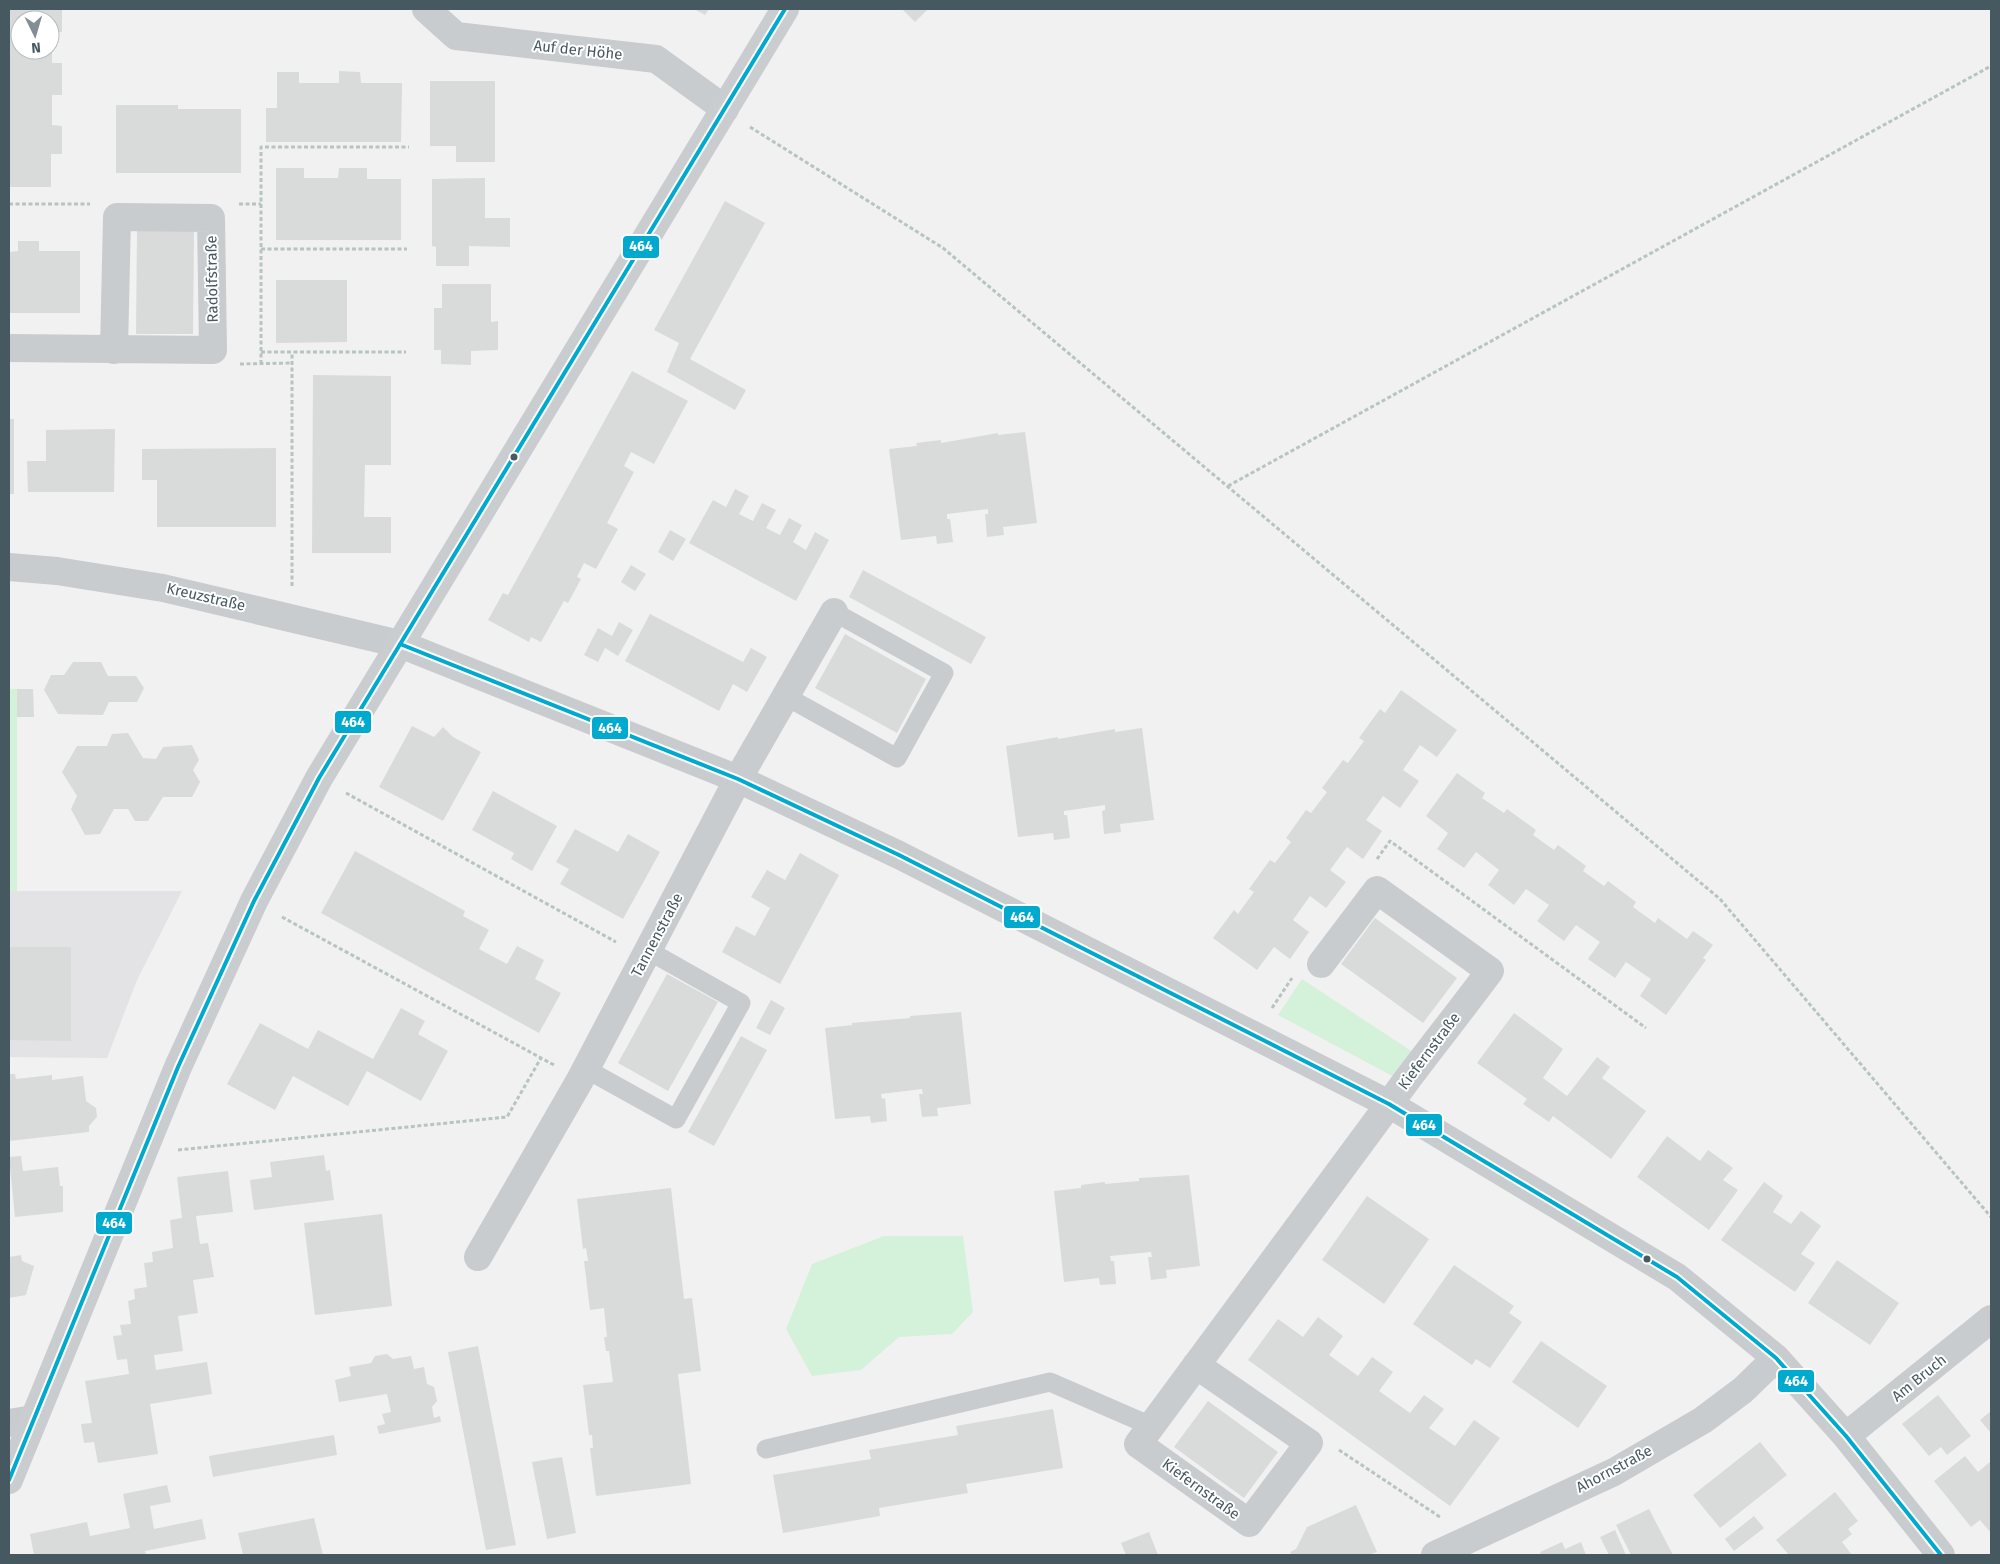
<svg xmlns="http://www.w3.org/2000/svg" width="2000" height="1564" font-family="'Fira Sans',sans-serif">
<rect width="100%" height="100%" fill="#f2f1f1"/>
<path fill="#e3e2e4" d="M9,891H182L137,980L107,1058L9,1057Z"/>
<path fill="#d4f2da" d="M9,689H17V891H9Z
M1302,979L1416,1054L1398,1079L1278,1015Z
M884,1236H963L973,1312L952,1334L899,1337L861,1370L812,1376L786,1329L812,1264Z"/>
<path fill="#d9dada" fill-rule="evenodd" d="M9,9H62V32H52V63H62V95H52V125L62,126V154H51V187H9ZM20,20H50V50H20Z
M694,9H709L705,15Z
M902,9H928L915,22Z
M339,71L360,72L361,83H402L401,142H266V108H277V72H299V83H339Z
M430,81H495V162H456V146H430Z
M116,105H178V109H241V173H116Z
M276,168H304V178H338L339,168H367V179H401V240H276Z
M485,178V218H510V247L469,246V266H436V247L432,246V179Z
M725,201L765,223L690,359L746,390L735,410L667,372L679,343L654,330Z
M137,231H194L193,334H136Z
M18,241H39V251H80V313H9V252L18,251Z
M276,280H347V342L276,343Z
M442,284H491V322L498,321V350L471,351V365L441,364V350H434V308H442Z
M632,371L688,401L654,464L631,452L624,466L634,472L607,523L618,529L596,569L584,563L577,577L581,579L568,603L564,601L541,642L531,637L529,642L488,620L503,593L508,595Z
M313,375L391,376V465H365L364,517H391V553H312Z
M9,419H14V494H9Z
M115,429L114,492H28L27,461H46V430Z
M1025,432L1037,523L1003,527L1004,535L987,537L985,514H988V509L947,514V519H950L953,542L937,544L936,536L901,540L889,449L917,446L916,443L941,440V443L998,433V435Z
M276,448V527H157V480H142V449Z
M735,489L749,496L739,514L753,521L762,503L776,510L766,528L780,535L789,518L802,525L793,542L806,550L815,532L829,540L796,601L689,543L713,500L726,507Z
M670,530L686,539L673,561L658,552Z
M631,565L646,574L635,591L621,582Z
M863,570L986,637L971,664L849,597Z
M650,614L743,662L751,648L767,657L747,692L733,684L719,711L625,661Z
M619,622L633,630L618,656L605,648L598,662L584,655L598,628L612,636Z
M845,634L926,679L897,733L815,688Z
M73,662H101L108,676H136L144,688L137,702H109L103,715L58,714L44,690L51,675H64Z
M17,689H33L34,717H17Z
M1401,690L1457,730L1437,757L1420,745L1403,770L1419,781L1400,808L1383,796L1366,820L1382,831L1363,859L1347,847L1330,870L1346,882L1326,908L1310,896L1293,920L1309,932L1290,959L1274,947L1257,970L1213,938L1234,910L1238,914L1254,892L1249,889L1270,860L1275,863L1291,842L1286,838L1306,810L1311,813L1327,792L1322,788L1343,760L1348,763L1364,741L1359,738L1380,709L1385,713Z
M412,726L434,737L443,727L453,737L481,752L443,821L379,787Z
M1142,728L1154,820L1120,824L1121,832L1104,834L1102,811L1105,810V805L1064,811V815H1067L1070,838L1054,840L1053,833L1018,837L1006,746L1058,737V739L1115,729V732Z
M128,733L143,758L156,759L163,747L192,745L199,760L193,770L200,782L192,797H163L148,821H135L128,809H114L100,834L85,835L71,809L77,796L62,772L77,746H107L112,734Z
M1457,773L1485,793L1482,798L1504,813L1507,809L1536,830L1533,835L1554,850L1558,845L1586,866L1583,871L1604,886L1608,881L1636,902L1633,907L1655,923L1658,918L1687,939L1693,931L1713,945L1703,958L1706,960L1666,1015L1640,996L1651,979L1626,962L1615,978L1588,959L1600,942L1576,925L1564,941L1537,921L1549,905L1526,889L1514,905L1488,885L1499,870L1476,852L1464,868L1437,849L1448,833L1426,816Z
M493,791L557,826L532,871L511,859L514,853L472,830Z
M575,829L618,852L628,834L660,852L623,919L560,884L569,869L556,862Z
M355,851L465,911L463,916L489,930L479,949L507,964L517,946L544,960L535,979L561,993L539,1033L321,913Z
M800,853L839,875L780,984L722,952L736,926L755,936L770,908L751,897L767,870L785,880Z
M1375,918L1457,978L1423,1023L1341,964Z
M9,947H71V1041L9,1040Z
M667,974L718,1002L668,1091L618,1063Z
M771,1000L785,1008L770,1035L756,1028Z
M401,1008L425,1021L418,1034L448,1051L421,1101L367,1071L348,1106L293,1076L275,1110L227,1084L260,1023L308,1049L318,1030L373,1059Z
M961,1012L971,1104L937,1108L938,1116L922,1117L919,1094H923L922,1089L881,1094L882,1099L885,1098L887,1121L871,1123L870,1116L835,1119L825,1028L852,1025V1023L910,1018V1016Z
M1514,1013L1563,1049L1543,1078L1567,1096L1597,1057L1610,1067L1602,1078L1646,1111L1611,1159L1553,1116L1549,1122L1523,1104L1527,1099L1477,1063Z
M741,1036L767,1050L714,1146L688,1132Z
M9,1074H15L16,1079L52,1075V1080L83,1076L86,1101L96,1108L97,1117L89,1126V1132L9,1141Z
M1667,1136L1700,1161L1708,1150L1733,1168L1723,1180L1738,1190L1709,1230L1637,1177Z
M324,1155L326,1171L330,1170L334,1200L254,1210L250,1180L272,1177L270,1162Z
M21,1156L23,1171L58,1167L60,1186H63V1212L15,1217L9,1157Z
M228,1171L233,1212L196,1216L200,1244L208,1243L214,1277L193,1280L198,1313L178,1316L183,1351L154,1355L156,1370L207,1362L212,1394L150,1404L158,1454L98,1463L94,1442L84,1443L81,1424L92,1423L85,1381L129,1374L127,1359L117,1360L113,1336L122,1335L120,1325L131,1324L128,1301L135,1299L134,1289L147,1287L144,1263L153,1262L152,1252L173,1248L170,1220L182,1218L177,1177Z
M1189,1175L1200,1266L1166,1270L1167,1278L1151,1280L1148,1257H1152L1151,1252L1110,1256L1111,1261H1114L1116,1284L1100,1285L1099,1278L1064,1282L1054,1191L1081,1188V1185L1105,1182V1184L1139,1181V1178Z
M1764,1182L1783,1196L1773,1212L1791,1224L1801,1211L1821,1226L1801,1254L1815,1263L1795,1292L1721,1240Z
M671,1188L684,1299L692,1298L701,1371L678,1374L691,1484L596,1496L590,1448H593L592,1435H589L583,1385L613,1382L609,1351H606L604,1337H607L604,1308L590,1310L584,1261H588L586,1248L583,1249L577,1199Z
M1367,1196L1429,1239L1384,1304L1322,1260Z
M382,1214L392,1306L315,1315L304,1223Z
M21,1255L22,1261L34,1266L26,1295L9,1298V1257Z
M1837,1260L1899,1303L1870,1345L1808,1303Z
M1454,1265L1514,1306L1509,1313L1522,1322L1490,1368L1476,1359L1472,1365L1413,1324Z
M1318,1317L1343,1336L1329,1355L1358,1376L1372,1357L1393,1372L1379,1391L1410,1413L1424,1395L1444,1409L1429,1428L1455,1446L1474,1420L1500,1438L1450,1506L1248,1360L1278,1319L1303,1337Z
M1541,1341L1607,1386L1578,1428L1512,1382Z
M478,1346L516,1545L486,1550L448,1352Z
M387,1354L393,1359L411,1356L414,1369L424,1367L427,1384L434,1387L437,1401L432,1407L434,1418L440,1416L441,1422L379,1434L377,1426L385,1424L382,1414L391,1412L387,1394L339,1402L335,1380L351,1376L349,1367L371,1363L375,1356Z
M1938,1395L1971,1436L1947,1455L1941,1447L1929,1456L1902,1424Z
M1208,1401L1278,1452L1244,1498L1174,1447Z
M1053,1409L1063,1468L966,1484L968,1493L879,1508L880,1516L783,1533L773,1475L871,1459L869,1450L958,1435L956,1426Z
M1991,1411V1433L1980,1420Z
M334,1435L337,1455L213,1477L209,1456Z
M1760,1442L1787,1475L1720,1528L1693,1495Z
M1965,1456L1978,1472L1991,1461V1533L1980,1520L1971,1527L1934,1481Z
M562,1457L576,1533L547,1539L532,1462Z
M167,1485L171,1502L150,1506L154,1529L202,1519L206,1539L145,1551L146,1555H34L30,1534L87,1522L90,1536L130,1528L123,1494Z
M1835,1492L1858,1521L1848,1529L1852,1534L1842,1542L1852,1555H1789L1776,1540Z
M1356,1505L1377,1552L1368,1555H1292L1290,1552L1296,1549L1307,1527Z
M1649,1509L1673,1555H1631L1616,1525Z
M1754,1516L1764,1528L1734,1551L1725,1539Z
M314,1518L323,1555H243L238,1533Z
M1615,1530L1626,1555H1609L1600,1537Z
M1149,1532L1158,1555H1126L1121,1543Z
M1562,1542L1565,1549L1581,1542L1586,1555H1541L1540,1552Z"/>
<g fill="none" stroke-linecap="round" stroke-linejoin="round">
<path stroke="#b6c5be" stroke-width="3" stroke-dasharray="4 2.5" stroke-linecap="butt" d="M750,127L943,248L1720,899L1991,1217
M9,204H90
M239,204H261
M261,249H407
M261,352H406
M240,364L292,363
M261,364V147H409
M1228,486L1991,66
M292,586V352
M346,793L616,942
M1377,859L1390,841L1646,1028
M282,917L554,1065
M1272,1008L1292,978
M178,1150L507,1117L541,1058
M1339,1450L1440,1517"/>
<path stroke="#c8ccce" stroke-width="19" d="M787,697L897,758L944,673L834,612
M586,1069L676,1119L741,1003L649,951
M766,1449L1050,1382L1151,1426"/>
<path stroke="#c8ccce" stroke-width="28" d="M426,9L456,36L656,59L725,109
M9,348L213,350L211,218L117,217L114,350
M9,567L57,571L163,588L400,644L738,779L899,855L1389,1104L1677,1277L1776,1358L1846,1436L1941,1555
M478,1257L580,1080L738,779L834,612
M1196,1365L1309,1443L1249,1523L1138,1444C1222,1332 1304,1219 1387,1107C1420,1061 1456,1017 1490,971L1377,890L1321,964
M9,1423L33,1419
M1846,1436L1991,1319
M1435,1555L1614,1472L1703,1420L1743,1390L1776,1358"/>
<path stroke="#c9cdd0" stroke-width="28" d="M9,1480L178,1067L254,901L319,778L785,9"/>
<g stroke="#fff" stroke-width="8">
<path id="bus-1" d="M400,644L738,779L899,855L1389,1104L1677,1277L1776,1358L1846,1436L1941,1555
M9,1480L178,1067L254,901L319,778L785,9"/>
</g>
<use href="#bus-1" stroke="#00a9ce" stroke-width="4"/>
</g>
<g fill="#465860" stroke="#fff" stroke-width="2">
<circle cx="514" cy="457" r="4.5"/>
<circle cx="1647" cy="1259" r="4.5"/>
</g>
<g text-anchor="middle" stroke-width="4" stroke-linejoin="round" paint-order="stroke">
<g font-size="15" fill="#465860" stroke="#fff">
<text transform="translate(578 50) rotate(6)" y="5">Auf der Höhe</text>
<text transform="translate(212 279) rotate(-91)" y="5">Radolfstraße</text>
<text transform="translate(206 597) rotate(13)" y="5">Kreuzstraße</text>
<text transform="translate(657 935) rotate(-62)" y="5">Tannenstraße</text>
<text transform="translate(1429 1051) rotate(-53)" y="5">Kiefernstraße</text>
<text transform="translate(1919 1378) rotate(-39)" y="5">Am Bruch</text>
<text transform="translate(1614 1469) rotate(-28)" y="5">Ahornstraße</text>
<text transform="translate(1201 1489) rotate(36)" y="5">Kiefernstraße</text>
</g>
</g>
<g stroke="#fff" stroke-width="2">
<rect x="622" y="235" width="38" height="24" rx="5" fill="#00a9ce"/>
<rect x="334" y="710" width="38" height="24" rx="5" fill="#00a9ce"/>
<rect x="591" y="716" width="38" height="24" rx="5" fill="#00a9ce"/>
<rect x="1003" y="905" width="38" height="24" rx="5" fill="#00a9ce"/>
<rect x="1405" y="1113" width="38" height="24" rx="5" fill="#00a9ce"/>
<rect x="95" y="1211" width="38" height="24" rx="5" fill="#00a9ce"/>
<rect x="1777" y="1369" width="38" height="24" rx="5" fill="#00a9ce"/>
</g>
<g font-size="14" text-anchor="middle" font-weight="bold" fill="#fff">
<text x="641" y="251">464</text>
<text x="353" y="727">464</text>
<text x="610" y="733">464</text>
<text x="1022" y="922">464</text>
<text x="1424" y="1130">464</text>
<text x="114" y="1228">464</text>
<text x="1796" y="1386">464</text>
</g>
<rect width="2000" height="1564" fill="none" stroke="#465860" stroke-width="20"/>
<g transform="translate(35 35) rotate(175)"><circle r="24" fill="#ffffff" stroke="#b5bcbf"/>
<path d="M0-4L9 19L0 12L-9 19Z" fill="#828e93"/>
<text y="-8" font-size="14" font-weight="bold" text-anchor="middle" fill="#465860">N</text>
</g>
</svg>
